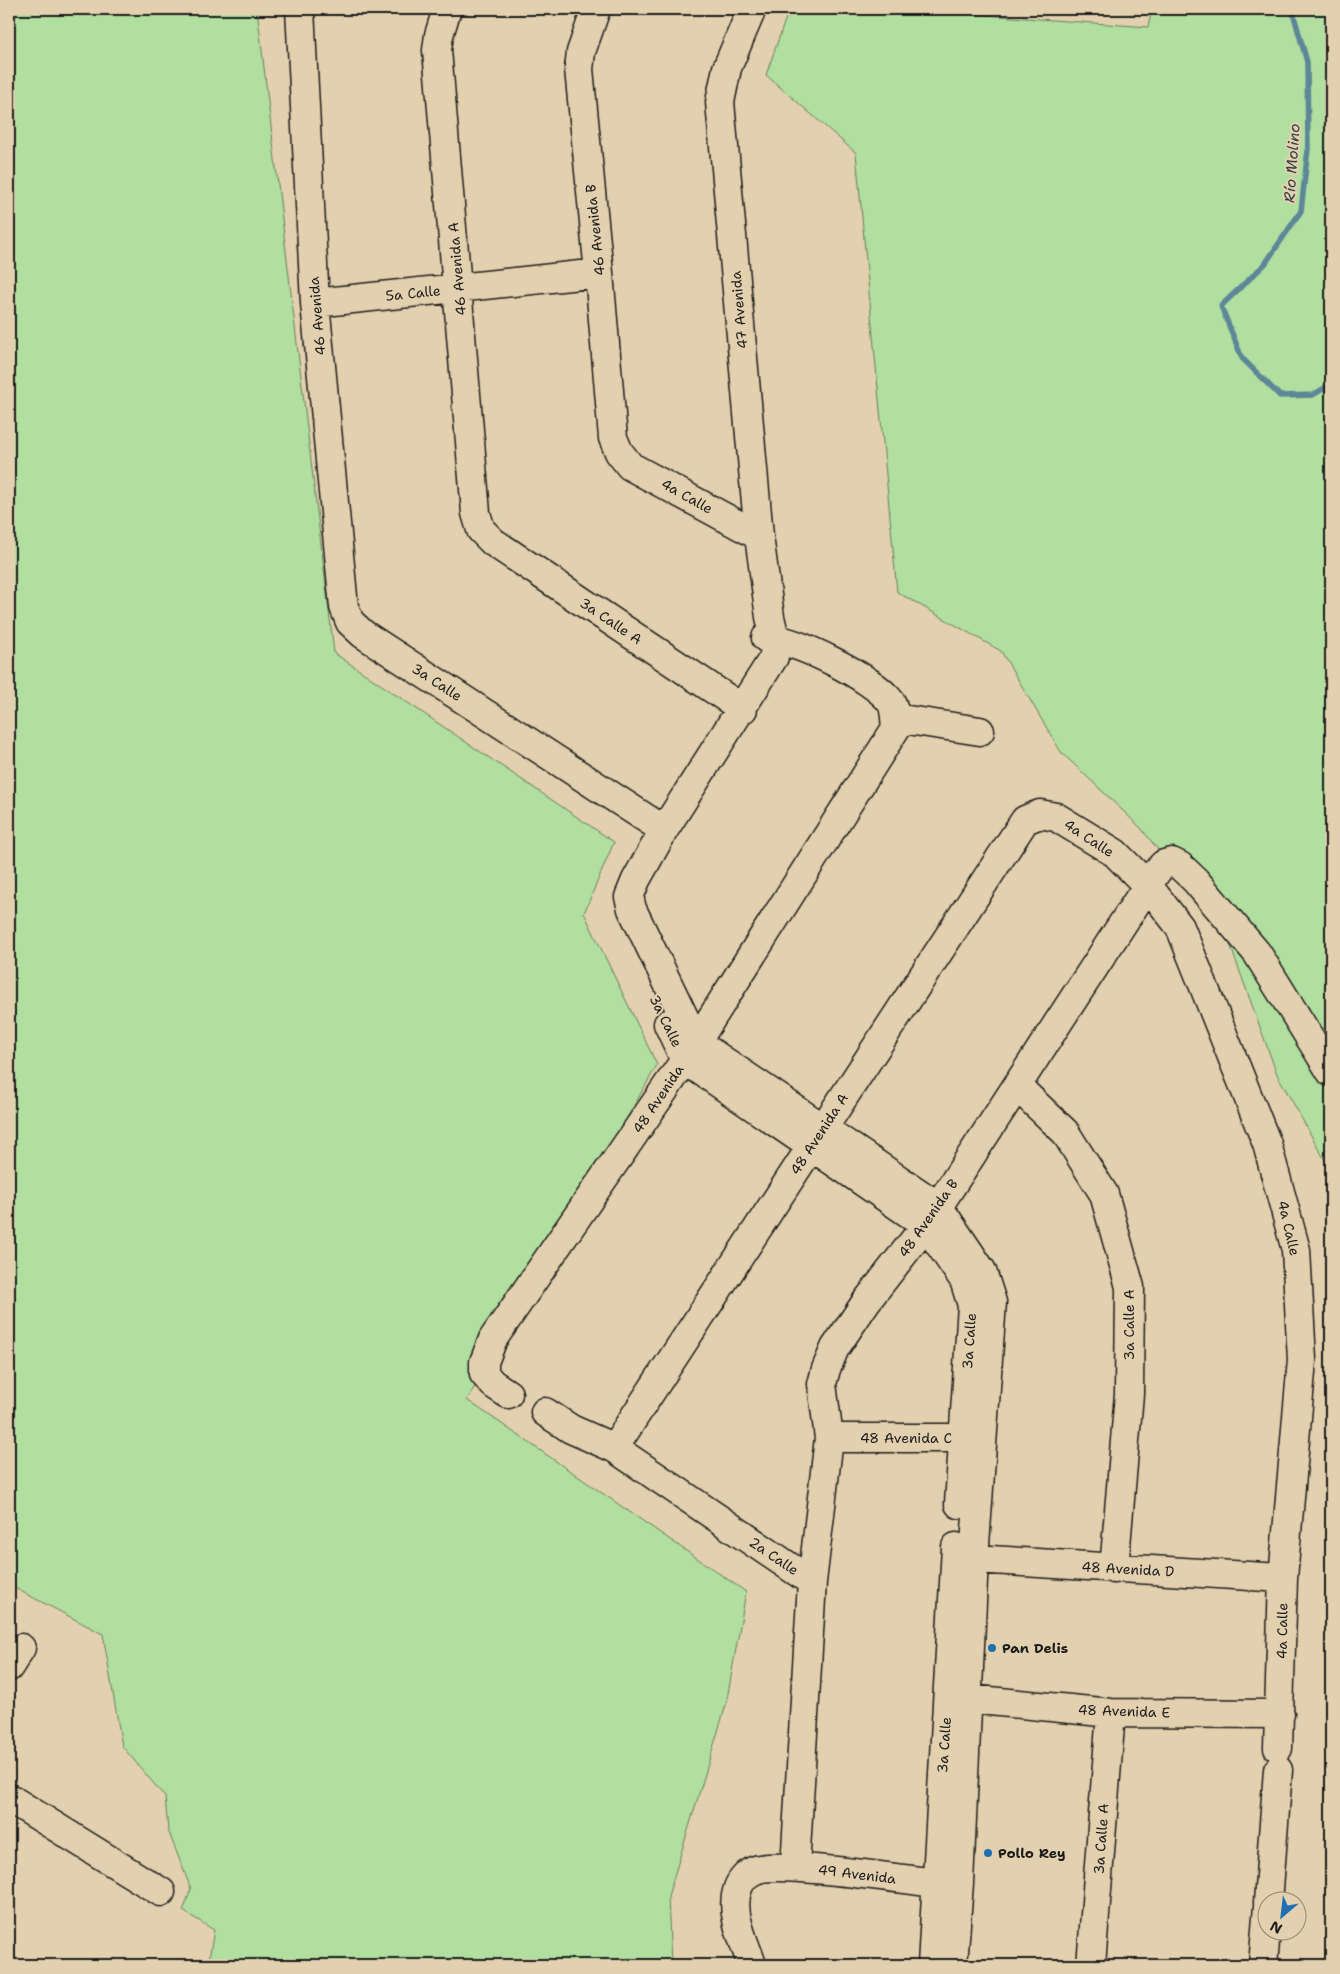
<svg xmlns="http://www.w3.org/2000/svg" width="1340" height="1974" font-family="'Shantell Sans',sans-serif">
<rect width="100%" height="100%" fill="#e3d0ae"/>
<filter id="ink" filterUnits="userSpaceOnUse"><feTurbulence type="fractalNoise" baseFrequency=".02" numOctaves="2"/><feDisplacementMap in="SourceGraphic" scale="10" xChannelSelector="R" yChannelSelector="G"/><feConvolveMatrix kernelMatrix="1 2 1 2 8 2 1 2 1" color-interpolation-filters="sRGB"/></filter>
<g filter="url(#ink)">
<path fill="#b0df9f" stroke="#667e5e" d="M9,9H257L334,653L614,842L584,913L657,1065L467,1400L746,1592L726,1705L668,1896L671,1965H208L214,1930L183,1911L191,1889L168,1830L165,1797L122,1746L103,1634L9,1585Z
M789,9H935L944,12L1148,27L1152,9H1331V1171L1277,1074L1228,939L1141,828L1061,752L1001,651L897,592L856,153L766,75Z"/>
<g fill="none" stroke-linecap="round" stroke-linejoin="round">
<path stroke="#5d8697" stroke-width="5.5" d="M1111,9L1151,11L1183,9
M1292,9L1307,62L1308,149L1301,211L1265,264L1221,306L1242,358L1280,396L1313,395L1331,384"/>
<g stroke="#1c1c1c" stroke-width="31">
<path id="minor" d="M300,9L315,303L344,607L350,622L363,634L664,830
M447,9L439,35L437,50L476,513L481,530L493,542L743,709
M596,9L581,52L579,69L599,273L613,438L619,452L630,466L759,536
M752,9L727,68L720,102L759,536L770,617L775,638L774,657L664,830L636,880L629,897L632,909L696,1042L938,1206L982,1271L992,1302L974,1559L959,1883L953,1965
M315,303L599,273
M895,718L980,731
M668,1024L685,1060L926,1225L964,1280L972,1305L959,1504
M1017,1086L1065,1132L1104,1194L1130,1287L1129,1394L1114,1569
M508,1394L493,1384L484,1374V1362L493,1339L685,1060L896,728C895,720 895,708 891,702C873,678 796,639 766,638
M545,1412L571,1429L614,1448L812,1582
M829,1438H981
M614,1448L1025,820L1040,814L1056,817L1115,853L1149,887L1180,927L1267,1144L1296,1250L1302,1360L1283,1578L1278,1748
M974,1559L1283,1578
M9,1667L21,1648
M969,1699L1111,1713L1280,1714
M9,1798L161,1892
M795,1867L812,1582L829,1438L822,1384L826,1369L835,1348L866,1302L926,1225L1157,871L1164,864L1172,862L1180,866L1195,880L1257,953L1331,1072
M1268,1902L1278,1770
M752,1965C745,1943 730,1915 737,1891C739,1883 745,1875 753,1871C774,1859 904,1880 936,1883H954
M932,1965L956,1547
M1091,1965L1111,1713
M1263,1965L1268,1906"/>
</g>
<use href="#minor" stroke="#e3d0ae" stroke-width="28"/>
</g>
</g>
<g fill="#1f6fb2" stroke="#e3d0ae" stroke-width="2">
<circle cx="992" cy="1648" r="5"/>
<circle cx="988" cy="1853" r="5"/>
</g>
<g text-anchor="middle" stroke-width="4" stroke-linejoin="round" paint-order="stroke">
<g font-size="14" fill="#1c1c1c" stroke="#e3d0ae">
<text transform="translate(595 230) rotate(-96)" y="5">46 Avenida B</text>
<text transform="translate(457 269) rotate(-95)" y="5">46 Avenida A</text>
<text transform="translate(413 293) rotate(-6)" y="5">5a Calle</text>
<text transform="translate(739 310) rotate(-95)" y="5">47 Avenida</text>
<text transform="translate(317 316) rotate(-95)" y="5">46 Avenida</text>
<text transform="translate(687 496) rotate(29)" y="5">4a Calle</text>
<text transform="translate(611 621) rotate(34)" y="5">3a Calle A</text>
<text transform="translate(437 682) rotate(33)" y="5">3a Calle</text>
<text transform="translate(1089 838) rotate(33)" y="5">4a Calle</text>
<text transform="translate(666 1021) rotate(64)" y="5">3a Calle</text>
<text transform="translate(658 1099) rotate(-56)" y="5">48 Avenida</text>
<text transform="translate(819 1134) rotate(-57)" y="5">48 Avenida A</text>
<text transform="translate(928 1218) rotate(-55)" y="5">48 Avenida B</text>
<text transform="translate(1289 1228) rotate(77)" y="5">4a Calle</text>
<text transform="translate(1129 1325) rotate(-90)" y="5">3a Calle A</text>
<text transform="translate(969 1341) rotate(-86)" y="5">3a Calle</text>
<text x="906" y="1443">48 Avenida C</text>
<text transform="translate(774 1556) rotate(34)" y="5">2a Calle</text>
<text transform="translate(1128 1569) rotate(3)" y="5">48 Avenida D</text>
<text transform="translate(1282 1631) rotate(-89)" y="5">4a Calle</text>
<text transform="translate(1124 1711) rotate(2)" y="5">48 Avenida E</text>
<text transform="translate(944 1745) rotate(-86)" y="5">3a Calle</text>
<text transform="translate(1101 1839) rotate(-86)" y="5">3a Calle A</text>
<text transform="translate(857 1874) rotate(7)" y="5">49 Avenida</text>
</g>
<g font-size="14" font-weight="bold" fill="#1c1c1c" stroke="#e3d0ae" text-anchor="start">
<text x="1002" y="1653">Pan Delis</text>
<text x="998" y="1858">Pollo Rey</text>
</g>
<g font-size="15" font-style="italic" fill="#323f45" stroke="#e3d0ae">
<text transform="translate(1292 163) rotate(-86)" y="5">Río Molino</text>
</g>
</g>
<rect width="1340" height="1974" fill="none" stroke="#e3d0ae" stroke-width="30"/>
<rect x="15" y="15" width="1310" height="1944" fill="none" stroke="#1c1c1c" stroke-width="2" filter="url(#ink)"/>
<g transform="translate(1282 1916) rotate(208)"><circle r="24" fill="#e3d0ae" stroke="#938874"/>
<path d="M0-4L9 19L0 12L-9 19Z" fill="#1f6fb2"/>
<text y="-8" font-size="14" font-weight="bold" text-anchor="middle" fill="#1c1c1c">N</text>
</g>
</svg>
